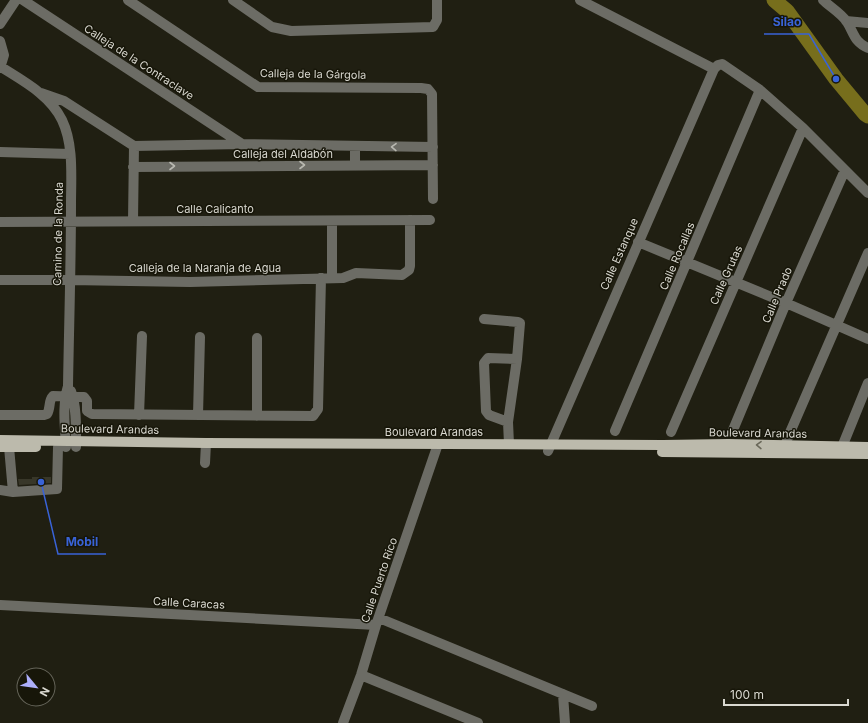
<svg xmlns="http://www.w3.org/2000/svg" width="868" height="723" font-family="Inter,sans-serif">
<rect width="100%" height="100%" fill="#201f12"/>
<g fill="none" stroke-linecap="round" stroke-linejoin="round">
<path stroke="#776e1c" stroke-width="15" d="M774,0L787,11L836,79L865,114L868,116"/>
</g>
<path fill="#383729" d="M32,477H51V483L19,485L18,479H32Z"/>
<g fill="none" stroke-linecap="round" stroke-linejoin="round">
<path stroke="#6c6c65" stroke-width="10" d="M23,0L242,144
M128,0L258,87L421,88L428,89L432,94L433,199
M233,0L272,27L291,31L433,27L437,20V0
M580,0L714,69
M823,0C830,7 841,13 847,22C854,33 854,42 868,48
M846,21L868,23
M0,24L16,0
M0,41L4,55L0,68
M1,67C23,81 50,95 62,120C74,145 71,177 71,204C71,264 69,325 68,386C62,406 65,426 66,447
M41,93L64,101L134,146
M134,146L242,144L433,147
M0,152L70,154
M355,165V146
M133,167L433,165
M133,221L134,146
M332,221V278
M0,222L430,220
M638,242L786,303L868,339
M0,280H70L190,282L343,278L356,273L402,275L409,270L410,266V220
M484,319L518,322L520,323L517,359L508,422L509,444
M71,391C77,406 76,431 76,447
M0,415H44L47,414C51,408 48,401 53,396L84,397L87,401V411L92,414L313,416L318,409L321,278
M139,415L142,336
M198,415L200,337
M257,416V338
M508,422L489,415L486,411L484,363L488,358L517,359
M733,430L786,303L845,170
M615,431L760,90
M671,432L803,128
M9,447L13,492L57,489L58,447
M842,447L868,383
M548,451L714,69L718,65L722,64L760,90L803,128L868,193
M783,453L788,437L868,253
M205,463L206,443
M0,490L13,492
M0,605L376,625
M379,618L592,706
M361,675L478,723
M563,694L565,723
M343,723L361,675L376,625L438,444"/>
<path stroke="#bcbaac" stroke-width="10" d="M0,440L206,443L663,445L728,444L868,447
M0,447H36
M662,452L868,454"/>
</g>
<defs><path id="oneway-chevron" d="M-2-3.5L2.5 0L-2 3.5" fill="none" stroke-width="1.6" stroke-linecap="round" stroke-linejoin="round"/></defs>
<g stroke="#b8b8b0">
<use href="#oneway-chevron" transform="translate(394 147) rotate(-179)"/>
<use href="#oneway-chevron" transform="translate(302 165)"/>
<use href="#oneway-chevron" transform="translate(172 166)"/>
</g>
<use stroke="#6a685a" href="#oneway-chevron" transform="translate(759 445) rotate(-179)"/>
<g text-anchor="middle" stroke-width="3" stroke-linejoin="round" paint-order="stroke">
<g font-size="11" fill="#d9d8d0" stroke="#171609">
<text transform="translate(139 62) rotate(33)" y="4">Calleja de la Contraclave</text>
<text transform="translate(313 74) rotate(1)" y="4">Calleja de la Gárgola</text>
<text x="283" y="158">Calleja del Aldabón</text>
<text x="215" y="213">Calle Calicanto</text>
<text transform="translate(58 234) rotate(-89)" y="4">Camino de la Ronda</text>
<text transform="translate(619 254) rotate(-66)" y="4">Calle Estanque</text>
<text transform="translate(677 256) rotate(-67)" y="4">Calle Rocallas</text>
<text x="205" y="272">Calleja de la Naranja de Agua</text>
<text transform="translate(726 275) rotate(-66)" y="4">Calle Grutas</text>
<text transform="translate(777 295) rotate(-67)" y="4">Calle Prado</text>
<text transform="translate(110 429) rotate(1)" y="4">Boulevard Arandas</text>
<text x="434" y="436">Boulevard Arandas</text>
<text transform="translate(758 433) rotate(1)" y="4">Boulevard Arandas</text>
<text transform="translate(379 580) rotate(-71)" y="4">Calle Puerto Rico</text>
<text transform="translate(189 603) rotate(3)" y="4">Calle Caracas</text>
</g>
</g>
<path fill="none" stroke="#3963d7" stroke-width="1.5" d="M836 79L809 34H764M41 482L58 554H106"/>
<g fill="#3963d7" stroke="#171609" stroke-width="1.5">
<circle cx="836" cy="79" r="4"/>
<circle cx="41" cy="482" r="4"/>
</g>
<g font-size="12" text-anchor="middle" font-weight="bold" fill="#3963d7" stroke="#171609" stroke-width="3" stroke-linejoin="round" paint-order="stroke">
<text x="787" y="26">Silao</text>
<text x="82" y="546">Mobil</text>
</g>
<g transform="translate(36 687) rotate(119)"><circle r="19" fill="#171609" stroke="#656459"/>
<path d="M0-3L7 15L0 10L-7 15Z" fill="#adaffb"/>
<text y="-6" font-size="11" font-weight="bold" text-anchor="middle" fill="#d9d8d0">N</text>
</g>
<path d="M724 699v6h124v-6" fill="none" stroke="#d9d8d0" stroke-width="2"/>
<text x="730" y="699" font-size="12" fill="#d9d8d0" stroke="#171609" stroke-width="3" paint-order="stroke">100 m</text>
</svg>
